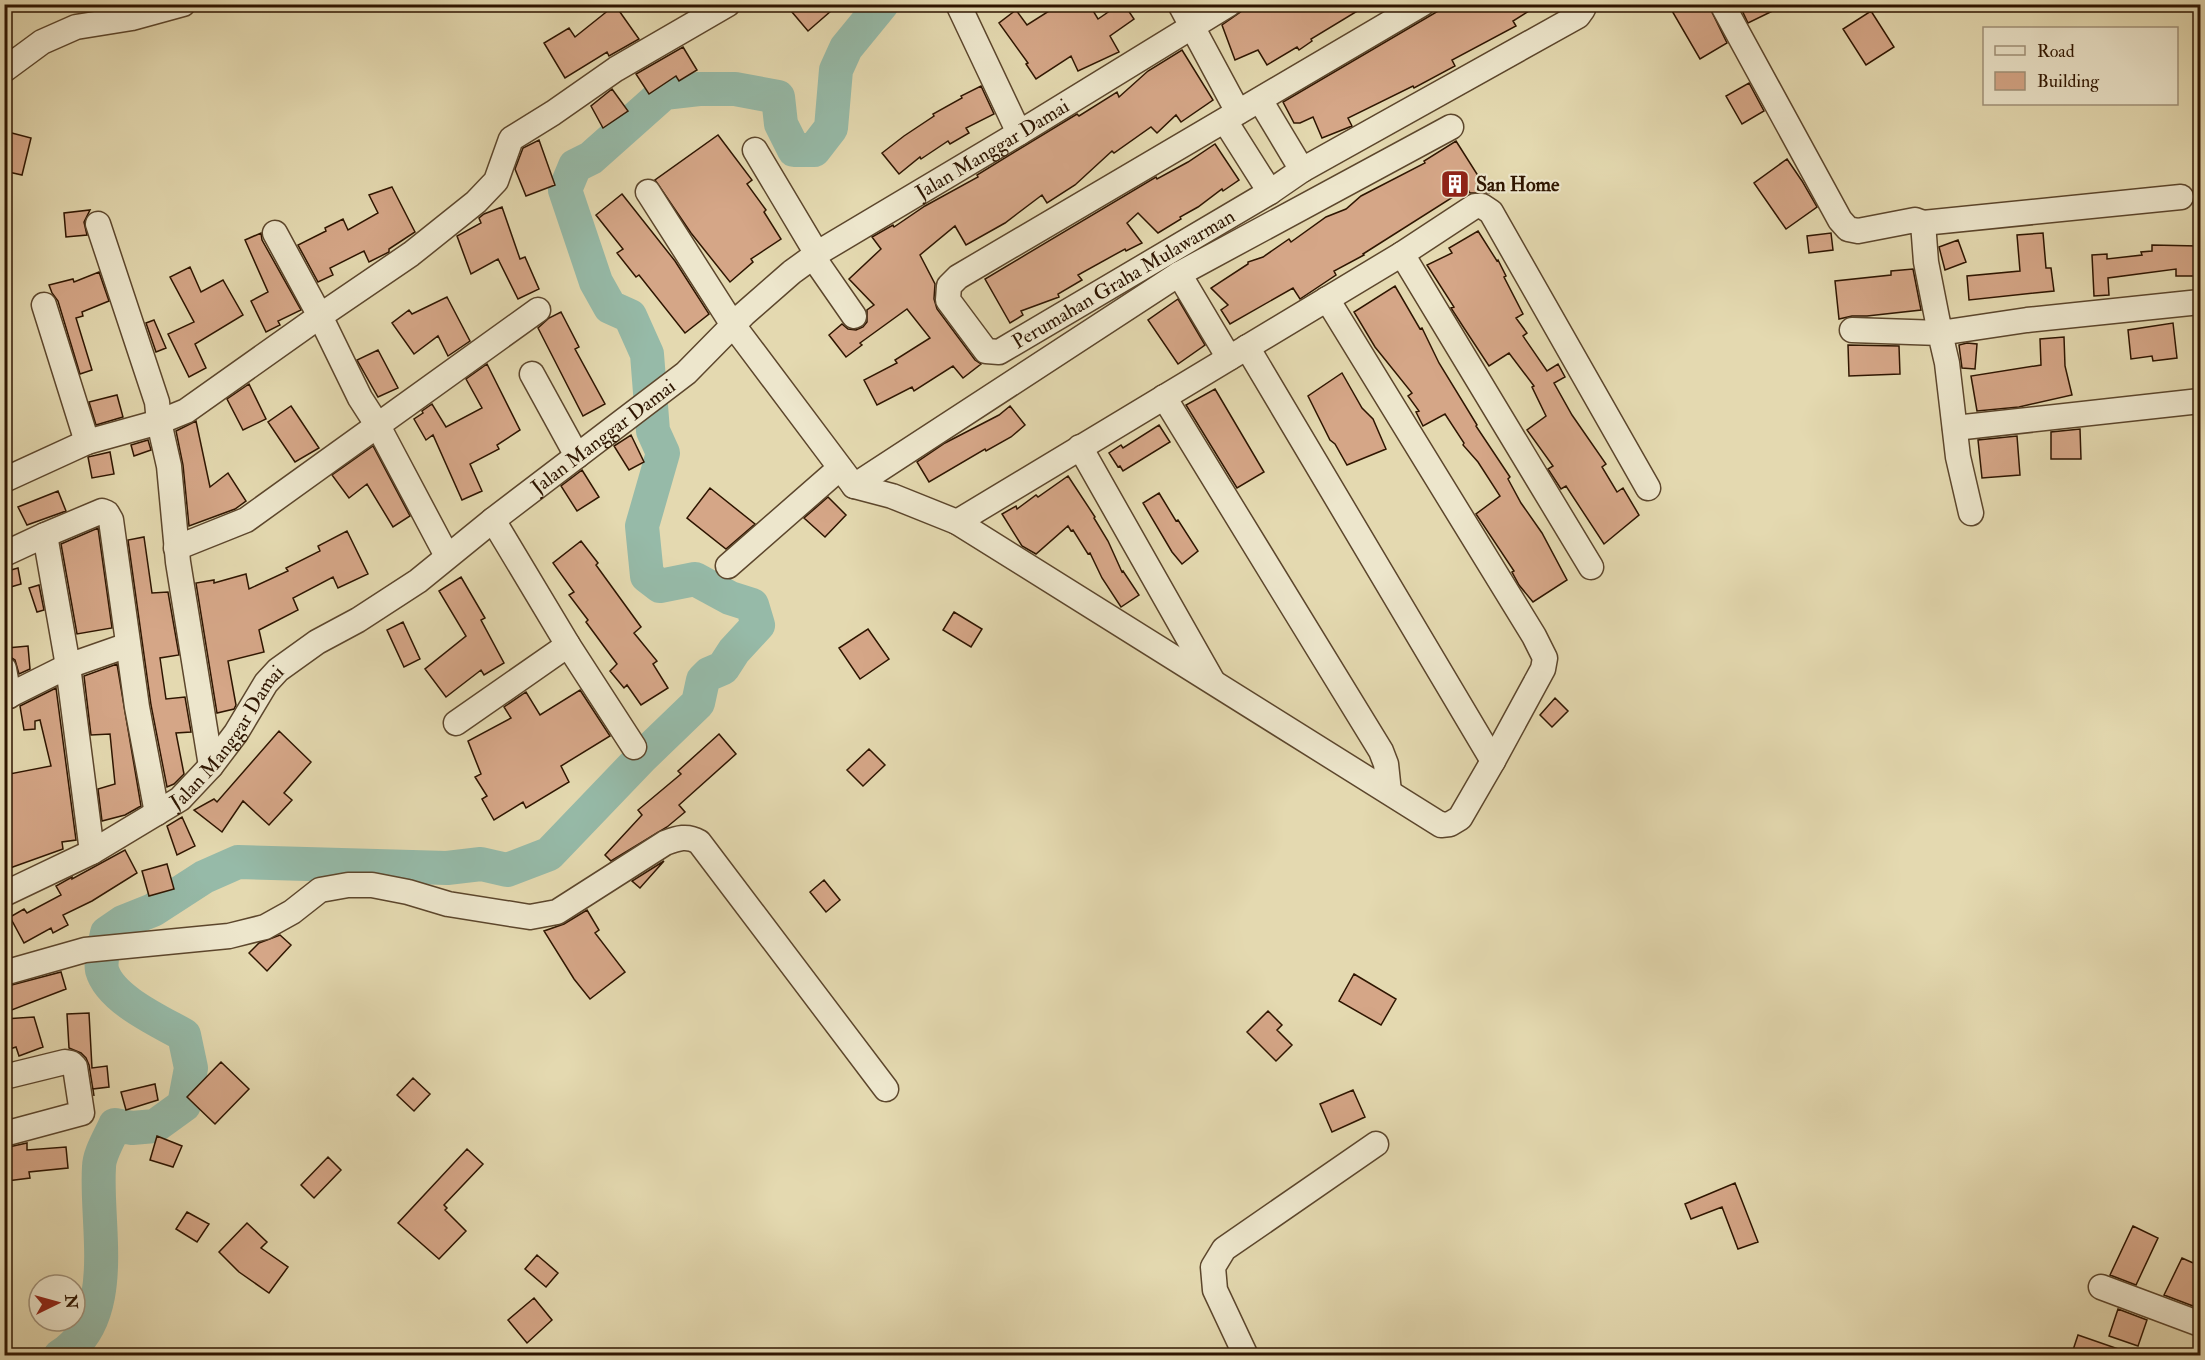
<svg xmlns="http://www.w3.org/2000/svg" width="2205" height="1360" font-family="'IM FELL Double Pica',serif">
<rect width="100%" height="100%" fill="#e4d9b0"/>
<filter id="stains"><feTurbulence type="fractalNoise" baseFrequency=".00333" numOctaves="4"/><feColorMatrix values="0 0 0 0 .2 0 0 0 0 .09 0 0 0 0 .02 0 0 0 .5 -.17"/></filter>
<radialGradient id="worn" r=".72"><stop offset=".6" stop-color="#630" stop-opacity="0"/><stop offset="1" stop-color="#630" stop-opacity=".3"/></radialGradient>
<g fill="none" stroke-linecap="round" stroke-linejoin="round">
<path stroke="#96baa8" stroke-width="34" d="M60,1356C121,1319 95,1226 99,1167C99,1154 110,1137 115,1125L132,1128L155,1126L184,1105L191,1068L184,1035C159,1021 110,999 102,970C100,960 105,943 107,933L123,922L153,910L204,877L238,862L447,868L481,864L507,870L549,854L642,757L698,703L703,680L709,674L723,668L734,651L758,625L752,605L730,598L695,579L660,586L647,576L642,526L663,453L653,431L647,354L630,316L610,307L596,282L565,190L575,166L591,158L664,93L699,89H735L778,97L781,124L794,150H814L831,128L836,70L846,48L882,4"/>
</g>
<path fill="#d5a687" stroke="#2e1500" stroke-width="1.5" d="M801,4H839L808,31L792,12Z
M1060,4H1089L1098,19L1120,4H1124L1134,19L1110,36L1119,52L1078,71L1071,56L1036,79L1026,64L1028,63L999,23L1016,10L1027,25Z
M1252,4H1369L1311,39L1312,41L1299,50L1297,47L1267,65L1258,50L1235,60L1222,25Z
M1450,4H1540L1513,21L1516,26L1452,60L1455,66L1414,88L1413,86L1348,118L1352,126L1322,138L1313,117L1300,123H1294L1283,102Z
M1668,4H1708L1727,43L1700,59Z
M1739,4H1787L1748,23Z
M615,5L639,39L609,56L607,52L565,78L544,43L569,28L575,37Z
M1871,11L1894,47L1866,65L1843,29Z
M683,47L697,70L679,81L676,76L649,94L636,74Z
M1182,50L1213,100L1181,122L1176,115L1157,133L1151,127L1114,153L1112,151L1075,185L1047,203L1042,195L1005,223L966,245L955,226L920,255L935,284L934,299L937,309L975,360L981,364L963,378L953,366L914,391L912,387L877,405L864,380L897,363L895,360L930,338L907,309L860,343L862,345L846,357L829,335L842,324L848,329L856,330L863,327L867,322V310L874,305L849,279L881,249L872,237L893,225L894,227L925,206L978,177L977,175L1077,114L1079,116L1117,92L1119,97L1148,71Z
M1749,83L1764,111L1742,124L1726,96Z
M981,86L994,114L966,128L969,133L950,144L948,141L921,159L920,157L899,174L882,153L904,136L934,116L933,114L962,98L961,96Z
M612,89L628,111L603,128L591,106Z
M8,132L31,138L22,175L4,171V147Z
M718,135L752,180L747,184L766,210L764,212L781,239L751,259L753,262L730,282L691,233L655,180Z
M539,140L555,185L526,196L515,169L523,148Z
M1456,141L1489,193H1470L1467,188L1363,254L1364,255L1334,271L1336,275L1300,299L1293,288L1230,324L1221,310L1228,305L1211,288L1248,264V262L1263,257L1289,239L1291,242L1326,217L1346,209L1361,196L1425,163L1424,161Z
M1215,144L1239,180L1223,191L1222,189L1198,207L1180,217L1181,219L1158,233L1138,213L1127,223L1142,243L1126,251L1125,249L1078,275L1082,280L1058,294L1059,297L1021,311L1023,315L1010,323L985,279L1156,177L1157,179L1188,162Z
M1787,159L1802,181L1817,207L1786,229L1754,183Z
M392,187L415,232L389,249V252L369,262L364,251L330,268L333,275L318,282L298,245L326,231L325,228L343,219L348,230L378,213L369,195Z
M622,194L675,261L709,314L685,333L639,275L636,277L617,253L623,249L596,215Z
M502,207L520,259L525,257L539,289L518,299L498,259L471,274L457,236L481,223L479,218L484,214Z
M90,210L84,222L87,235L66,237L64,213Z
M1478,231L1497,261L1498,260L1506,276L1504,277L1523,314L1516,318L1527,333L1523,336L1547,371L1558,364L1565,377L1554,383L1572,415L1606,464L1602,467L1617,492L1623,488L1639,515L1604,544L1566,486L1561,489L1548,469L1553,466L1527,430L1546,416L1532,387L1534,386L1509,353L1489,366L1464,328L1451,308L1454,307L1427,265L1452,253L1449,248Z
M261,233L262,240L301,310L278,321L280,325L266,332L251,301L268,292L245,240Z
M1831,233L1833,250L1809,253L1807,236Z
M2043,233L2046,268H2051L2054,291L1969,300L1967,276L2020,271L2017,235Z
M1958,240L1966,262L1945,270L1939,247Z
M2152,245L2198,246L2197,276H2176V269L2108,278L2109,295L2094,296L2092,255L2107,254V259L2142,255L2141,252L2152,251Z
M190,267L201,292L223,280L243,315L195,344L206,368L189,377L168,334L194,322L170,277Z
M1913,269L1921,310L1867,316H1852L1839,319L1835,281L1891,275V271Z
M99,272L109,301L82,312L83,316L76,318L92,370L80,374L58,301L52,293L49,285L73,279L74,282Z
M1395,286L1420,329L1422,328L1439,363L1477,425L1476,426L1510,477L1508,479L1521,503L1542,533L1567,580L1533,602L1519,585L1512,572L1514,571L1476,514L1500,496L1478,462L1463,445L1464,443L1445,414L1423,426L1416,412L1419,411L1408,396L1412,393L1375,347L1354,312Z
M447,297L470,341L448,356L438,336L414,354L392,323L409,310L412,314Z
M1178,299L1205,345L1178,364L1148,320Z
M561,312L579,347L575,349L605,404L583,416L538,328L549,318Z
M154,320L166,348L156,352L146,323Z
M2173,323L2177,358L2153,361L2152,356L2131,359L2128,330Z
M2064,337L2065,366L2072,395L2019,407L1977,411L1971,376L2041,365L2040,339Z
M1967,343L1977,344L1975,369L1962,368L1959,345Z
M1848,345L1899,346L1900,374L1849,376Z
M378,350L398,388L378,397L357,360Z
M487,364L520,430L497,445L499,449L470,464L482,491L462,500L433,435L426,440L414,419L423,413L422,411L432,404L446,427L482,408L466,379Z
M1342,373L1362,408L1373,419L1386,449L1347,465L1335,444L1330,440L1308,396Z
M249,384L266,419L243,430L227,399Z
M1215,389L1264,472L1237,488L1186,405Z
M117,395L123,417L96,425L89,402Z
M291,406L319,448L295,462L268,422Z
M1010,406L1025,425L1011,437L986,451L985,449L929,482L917,462L945,443L999,415Z
M196,421L210,487L228,473L246,501L235,509L189,526L183,465L176,431Z
M1159,425L1170,442L1123,471L1120,466L1118,467L1109,453L1121,445L1123,448Z
M2080,429L2081,459H2051V432Z
M631,435L644,462L629,470L614,446Z
M2017,436L2020,475L1982,478L1978,440Z
M148,440L151,450L134,456L131,445Z
M373,446L410,516L393,527L367,484L349,498L332,475Z
M110,452L114,474L92,478L88,457Z
M582,470L599,497L577,511L561,486Z
M1068,476L1095,517L1094,518L1108,541L1122,572L1123,571L1139,595L1121,607L1102,578L1090,553L1088,554L1073,530L1071,531L1068,526L1036,554L1022,546L1002,514L1016,506L1017,509L1036,495L1038,497Z
M710,488L755,524L726,549L687,518Z
M58,491L66,511L27,525L18,507Z
M1159,493L1176,521L1178,520L1198,551L1182,564L1172,552L1143,503Z
M828,497L846,515L825,537L804,518Z
M98,528L112,628L77,634L61,544Z
M347,531L368,574L338,588L333,577L293,598L298,610L259,630L264,652L228,661L236,705L234,709L217,713L196,583L214,580V583L246,574L249,589L288,571L286,568L320,551L318,546Z
M144,537L152,593L168,592L179,655L160,658L166,699L185,697L191,732L176,733L184,774L174,784L167,787L151,705L128,540Z
M581,541L598,563L596,565L641,627L634,633L657,661L653,664L668,688L641,705L627,685L624,688L610,671L617,664L586,622L588,620L569,595L574,592L553,563Z
M18,568L21,584L4,589V572Z
M461,577L485,618L481,620L504,663L484,675L481,670L446,697L425,669L466,636L439,591Z
M39,585L44,610L37,612L29,588Z
M954,612L982,629L971,647L943,630Z
M403,622L420,659L404,667L387,630Z
M868,629L889,659L860,679L839,648Z
M28,646L30,669L19,674L15,660L7,655V648Z
M117,664L141,806L125,815L102,821L98,789L115,784L110,734L91,735L84,676Z
M56,688L76,840L62,842L63,849L10,868L4,851V775L51,766L40,720L35,721V729L24,730L20,706Z
M580,690L610,736L561,766L569,782L526,808L523,802L494,820L482,799L487,796L475,777L481,774L468,741L511,718L504,707L526,692L540,715Z
M1555,698L1568,711L1552,727L1540,715Z
M279,731L311,762L284,793L292,800L269,825L243,801L222,832L194,810L214,799L217,802Z
M719,734L736,754L679,805L685,812L667,827L611,861L605,855L642,815L638,810L681,774L678,771Z
M869,749L885,765L863,786L847,770Z
M182,817L195,846L177,855L167,826Z
M125,850L137,873L92,901L63,915L68,925L53,933L51,928L24,943L10,917L24,909L27,913L61,895L56,886L72,877V879Z
M664,861L640,888L632,881Z
M167,864L174,889L149,896L142,871Z
M824,880L840,900L826,912L810,892Z
M587,910L599,930L595,933L625,972L590,999L574,979L544,931L564,924Z
M280,935L291,945L267,971L249,953L259,943Z
M61,972L66,989L4,1013V987Z
M1354,974L1396,999L1381,1025L1339,1001Z
M1268,1011L1282,1025L1277,1030L1292,1045L1276,1061L1247,1032Z
M89,1013L92,1068L107,1066L109,1087L93,1089L94,1096L89,1065L86,1058L81,1053L69,1048L67,1014Z
M34,1017L43,1047L19,1056L16,1047L4,1051V1019Z
M221,1062L249,1089L215,1124L187,1097Z
M413,1078L430,1094L414,1111L397,1095Z
M155,1084L158,1100L126,1110L121,1092Z
M1353,1090L1365,1117L1332,1132L1320,1104Z
M157,1136L182,1146L173,1167L150,1160Z
M27,1143V1150L66,1147L68,1168L29,1172L30,1178L7,1181L4,1148Z
M467,1149L483,1164L444,1205L447,1208L445,1210L466,1231L439,1259L398,1223Z
M328,1157L341,1170L314,1198L301,1185Z
M1735,1183L1758,1242L1738,1249L1722,1207L1691,1219L1685,1204Z
M187,1212L209,1224L197,1242L176,1229Z
M247,1223L267,1242L261,1248L288,1267L269,1293L239,1272L219,1252Z
M2133,1226L2158,1238L2136,1285L2110,1275Z
M537,1255L558,1273L546,1287L525,1269Z
M2182,1258L2200,1266V1291L2193,1306L2164,1295Z
M534,1298L552,1320L527,1343L508,1320Z
M2118,1309L2147,1320L2138,1346L2109,1336Z
M2078,1335L2130,1353V1356H2071Z"/>
<g fill="none" stroke-linecap="round" stroke-linejoin="round">
<g stroke="#5c462c" stroke-width="27">
<g id="minor">
<path d="M958,4L1019,133"/>
<path d="M1180,4L1238,112"/>
<path id="s1" d="M1422,4L958,277L949,286L948,300L986,351L999,352L1270,192L1302,170L1578,16L1583,9V4"/>
<path d="M1722,4L1840,220L1848,229L1858,231L1915,220L1923,223L1926,262L1940,333L2027,320L2200,302"/>
<path d="M4,70L42,42L76,27L132,18L183,4"/>
<path d="M1260,100L1302,170"/>
<path d="M1225,121L1270,192"/>
<path d="M755,150L817,254"/>
<path d="M648,192L733,325L854,486L892,496L957,522L1441,825L1450,824L1460,818L1493,761L1543,669L1545,658L1534,636L1327,299"/>
<path d="M1923,223L2181,197"/>
<path d="M98,224L157,402L159,422L169,466L178,562L211,766"/>
<path d="M1402,254L1591,567"/>
<path d="M813,257L854,316"/>
<path d="M1179,274L1229,358"/>
<path d="M44,305L87,442"/>
<path d="M1852,330L1940,333L1947,363L1958,457L1971,513"/>
<path d="M1247,347L1493,761"/>
<path d="M532,374L577,456"/>
<path d="M1164,397L1381,751L1386,764L1389,792"/>
<path d="M1955,428L2200,401"/>
<path d="M1080,447L1212,680"/>
<path d="M4,480L87,442L159,422L186,411L320,316L275,233"/>
<path d="M854,486L1179,274L1451,127"/>
<path d="M493,520L568,645L634,747"/>
<path d="M957,522L1402,254L1475,206H1482L1491,212L1648,488"/>
<path d="M45,535L68,666L128,645"/>
<path d="M176,548L246,520L538,310"/>
<path d="M4,554L45,535L102,511L107,513L111,520L137,707L157,813"/>
<path d="M447,556L378,426L360,398L320,316L411,254L476,202L496,181L511,139L553,113L616,69L728,4"/>
<path d="M728,566L840,468"/>
<path d="M4,669L9,696"/>
<path d="M4,698L68,666L92,852"/>
<path d="M456,723L568,645"/>
<path id="s2" d="M4,894L92,852L180,799L211,766L236,733L266,683L278,670L317,642L358,620L418,581L493,520L686,373L744,314L792,272L821,251L1019,133L1229,4"/>
<path d="M4,973L85,950L229,936L265,927L292,912L320,890L348,885H372L408,892L448,904L530,917L557,912L665,843C678,838 687,835 699,842L886,1089"/>
<path d="M4,1077L65,1062L71,1063L75,1067L82,1113L4,1134"/>
<path d="M2101,1287L2200,1324"/>
<path d="M1246,1356L1215,1290L1213,1267L1224,1249L1376,1144"/>
</g>
</g>
<use href="#minor" stroke="#ede6cc" stroke-width="24"/>
</g>
<defs>
<g id="building-square" transform="scale(1.5)"><rect x="-9" y="-9" width="18" height="18" rx="4" fill="#8f2418" stroke="#ede6cc"/><path d="M-4-6H4V6H1V3H-1V6H-4ZM-2.5-4.3h1.7v1.8h-1.7ZM.8-4.3h1.7v1.8H.8ZM-2.5-1h1.7V.8h-1.7ZM.8-1h1.7V.8H.8Z" fill="#fff"/></g>
</defs>
<g fill-rule="evenodd">
<use href="#building-square" x="1455" y="184"/>
</g>
<g text-anchor="middle" stroke-width="4.5" stroke-linejoin="round" paint-order="stroke">
<g font-size="20" fill="#2e1500" stroke="#ede6cc">
<text dy="7" stroke="none"><textPath href="#s2" startOffset="1250">Jalan Manggar Damai</textPath></text>
<text dy="7" stroke="none"><textPath href="#s1" startOffset="786">Perumahan Graha Mulawarman</textPath></text>
<text dy="7" stroke="none"><textPath href="#s2" startOffset="764">Jalan Manggar Damai</textPath></text>
<text dy="7" stroke="none"><textPath href="#s2" startOffset="278">Jalan Manggar Damai</textPath></text>
</g>
<g font-size="20" font-weight="bold" fill="#2e1500" stroke="#ede6cc" text-anchor="start">
<text x="1476" y="191">San Home</text>
</g>
</g>
<rect width="2205" height="1360" fill="none" stroke="#e4d9b0" stroke-width="24"/>
<rect x="6" y="6" width="2193" height="1348" fill="none" stroke="#2e1500" stroke-width="3"/>
<rect x="12" y="12" width="2181" height="1336" fill="none" stroke="#2e1500" stroke-width="1.5"/>
<rect x="1983" y="27" width="195" height="78" fill="#ede6cc" stroke="#a1927a" stroke-width="1.5"/>
<rect x="1995" y="46" width="30" height="9" fill="#ede6cc" stroke="#a1927a" stroke-width="1.5"/>
<text x="2037" y="57" font-size="18" fill="#2e1500">Road</text>
<rect x="1995" y="72" width="30" height="18" fill="#d5a687" stroke="#a1927a" stroke-width="1.5"/>
<text x="2037" y="87" font-size="18" fill="#2e1500">Building</text>
<g transform="translate(57 1303) rotate(85)"><circle r="28" fill="#ede6cc" stroke="#a1927a" stroke-width="1.5"/>
<path d="M0-4.5L10 22L0 15L-10 22Z" fill="#8f2418"/>
<text y="-9" font-size="16" font-weight="bold" text-anchor="middle" fill="#2e1500">N</text>
</g>
<rect width="100%" height="100%" filter="url(#stains)"/>
<rect width="100%" height="100%" fill="url(#worn)"/>
</svg>
